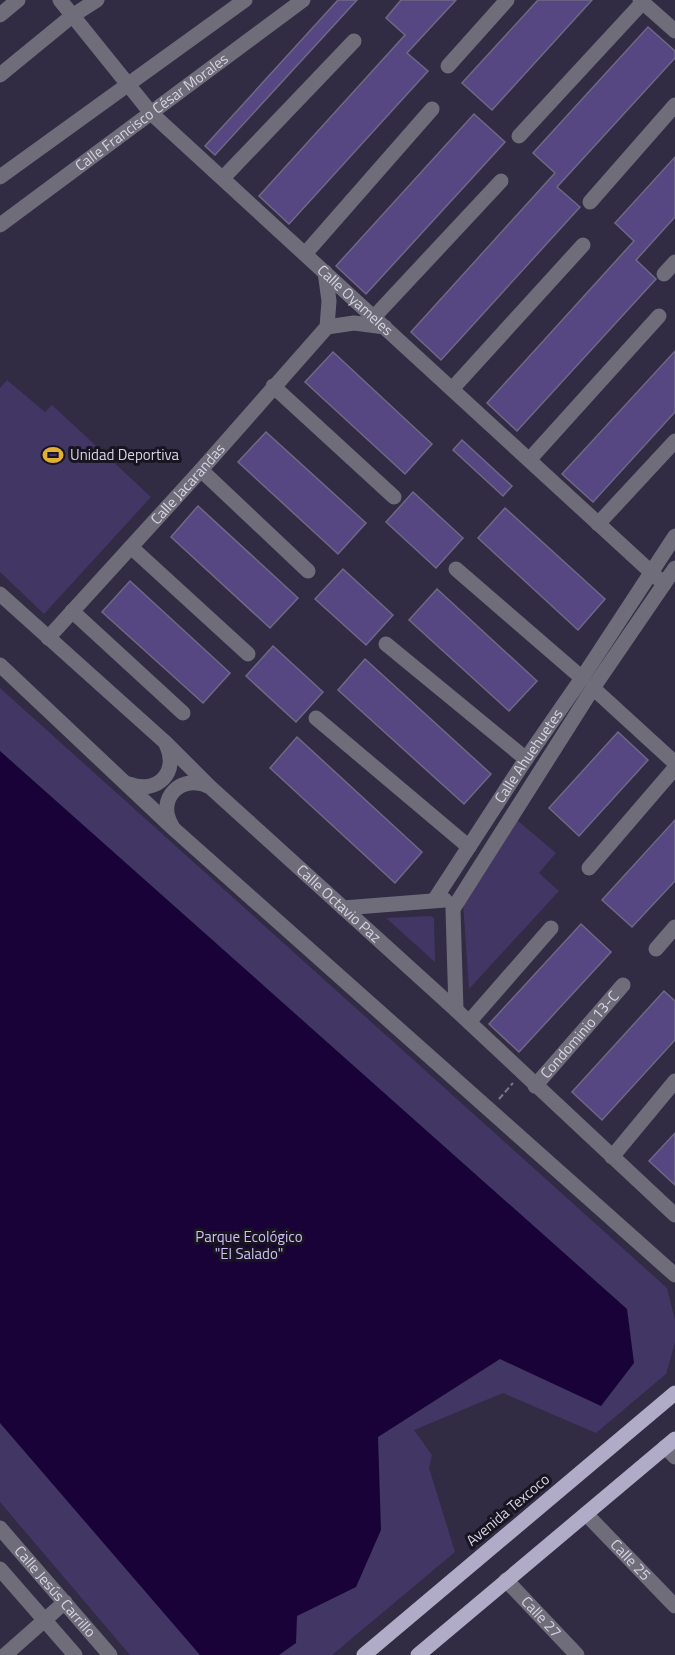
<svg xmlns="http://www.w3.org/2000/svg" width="675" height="1655" font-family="'Titillium Web',sans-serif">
<rect width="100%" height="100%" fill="#312b44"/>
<path fill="#423664" d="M7,380L45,412L52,405L151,497L44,614L0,572V388Z
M0,688L667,1288L675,1320V1343L666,1374L596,1433L503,1393L414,1430L432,1455L429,1468L455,1552L332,1655H130L0,1502Z
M517,820L556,853L539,873L559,891L469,989L463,903Z
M431,916L434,918L435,962L386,918Z"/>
<path fill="#180238" d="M0,751L627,1309L634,1363L601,1406L500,1359L378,1437L381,1530L356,1587L297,1616L296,1643L279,1655H200L0,1423Z"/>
<path fill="#564681" stroke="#6f6986" stroke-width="1.5" d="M338,0H357L215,155L205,146Z
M401,0H456L407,53L428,71L289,224L259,196L405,35L386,18Z
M538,0H592L492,110L462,83Z
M648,27L675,51V58L557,187L580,207L441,360L411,332L555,173L533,153Z
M474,114L505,142L366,294L336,266Z
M675,157V217L636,260L656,279L517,431L487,403L634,241L615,223Z
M675,351V412L593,502L562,474Z
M333,352L432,444L405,474L305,382Z
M266,432L366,523L338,554L238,462Z
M462,440L512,486L503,496L453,450Z
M413,492L463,538L436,568L386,522Z
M198,506L298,598L270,628L171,537Z
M505,508L605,599L578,630L478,538Z
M343,569L393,615L366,645L315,599Z
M130,581L230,673L203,703L102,612Z
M437,589L537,681L509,711L409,620Z
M273,646L323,692L296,722L246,676Z
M365,659L491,774L464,804L338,690Z
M618,732L648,760L579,836L549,808Z
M297,737L422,852L395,883L270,768Z
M675,820V881L632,927L602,900Z
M581,924L611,952L519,1052L489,1024Z
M664,991L675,1001V1040L602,1120L572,1092Z
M675,1133V1185L649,1161Z"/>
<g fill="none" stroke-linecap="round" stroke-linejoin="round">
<path stroke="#7a768b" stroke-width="2" stroke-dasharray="6 3" stroke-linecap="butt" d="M499,1099L513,1083"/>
<g stroke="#706d7a" stroke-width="15">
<path id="s1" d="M60,0L151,113L664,584"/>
<path d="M640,0L675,31"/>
<path d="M0,15L18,0"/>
<path d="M448,66L507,0"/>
<path d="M0,75L72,16L97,0"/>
<path d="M519,136L643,2"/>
<path d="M0,177L245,0"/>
<path d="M223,178L354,41"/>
<path d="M590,202L675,105"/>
<path id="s2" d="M0,225L303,0"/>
<path d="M305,254L432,109"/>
<path d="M664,274L675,262"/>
<path d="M374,317L501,181"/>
<path d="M327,327L354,323L385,327"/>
<path d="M273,386L394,497"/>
<path d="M452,389L583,245"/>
<path d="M529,460L659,316"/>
<path d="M201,470L308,571"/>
<path d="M598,524L675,441"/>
<path d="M131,547L248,654"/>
<path d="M456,569L582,678"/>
<path id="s3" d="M0,594L166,743L210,787L456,1010L675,1215"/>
<path d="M72,611L183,713"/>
<path id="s4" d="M48,638L201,470L327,327L329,301L325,272"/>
<path d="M386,644L526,759"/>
<path d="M0,665L175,830L675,1275"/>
<path d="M593,688L675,763"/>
<path d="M316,718L469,847"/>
<path d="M129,784C157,795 180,772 166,744"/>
<path d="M172,826C155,799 182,772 210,787"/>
<path d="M589,868L675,768"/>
<path id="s5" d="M435,899L526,759L582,678L675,536"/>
<path d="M343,908L445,900"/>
<path d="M656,949L675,927"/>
<path d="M456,1010L453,909L593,688L675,568"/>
<path d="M469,1022L551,928"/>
<path id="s6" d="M535,1086L623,985"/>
<path d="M612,1157L675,1081"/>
<path d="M665,1447L675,1457"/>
<path id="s7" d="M586,1514L675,1606"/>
<path id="s8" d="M0,1528L110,1655"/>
<path d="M0,1569L75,1655"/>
<path id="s9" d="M506,1580L577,1655"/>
<path d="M5,1655L65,1602"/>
</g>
<path stroke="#b0abc6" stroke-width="15" d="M364,1655L675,1393
M418,1655L675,1439"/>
</g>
<defs>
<g id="stadium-bare" transform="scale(1.62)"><path d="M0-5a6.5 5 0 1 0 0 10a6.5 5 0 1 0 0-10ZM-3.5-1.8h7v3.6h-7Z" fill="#e2af34" stroke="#181521" stroke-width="2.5" paint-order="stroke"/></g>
</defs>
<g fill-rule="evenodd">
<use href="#stadium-bare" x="53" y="455"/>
</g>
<g text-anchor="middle" stroke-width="6" stroke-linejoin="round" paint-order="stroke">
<g font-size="15" fill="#d6d3e3" stroke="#181521">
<text dy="5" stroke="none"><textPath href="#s2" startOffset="189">Calle Francisco César Morales</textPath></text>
<text dy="5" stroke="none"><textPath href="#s1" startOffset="422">Calle Oyameles</textPath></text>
<text dy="5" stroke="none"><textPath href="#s4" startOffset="208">Calle Jacarandas</textPath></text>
<text dy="5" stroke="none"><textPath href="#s5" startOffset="171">Calle Ahuehuetes</textPath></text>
<text dy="5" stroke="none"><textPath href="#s3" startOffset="459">Calle Octavio Paz</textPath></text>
<text dy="5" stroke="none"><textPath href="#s6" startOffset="68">Condominio 13-C</textPath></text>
<text transform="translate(508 1510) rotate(-40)" y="5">Avenida Texcoco</text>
<text dy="5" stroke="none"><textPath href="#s7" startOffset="64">Calle 25</textPath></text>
<text dy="5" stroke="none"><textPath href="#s8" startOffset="84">Calle Jesús Carrillo</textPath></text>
<text dy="5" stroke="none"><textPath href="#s9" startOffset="51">Calle 27</textPath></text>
</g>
<g font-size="15" fill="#d6d3e3" stroke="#181521" text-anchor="start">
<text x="70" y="460">Unidad Deportiva</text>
</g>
<g font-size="15" fill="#ccc0f6" stroke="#181521">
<text x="249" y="1242">Parque Ecológico<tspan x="249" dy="17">"El Salado"</tspan></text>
</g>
</g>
</svg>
